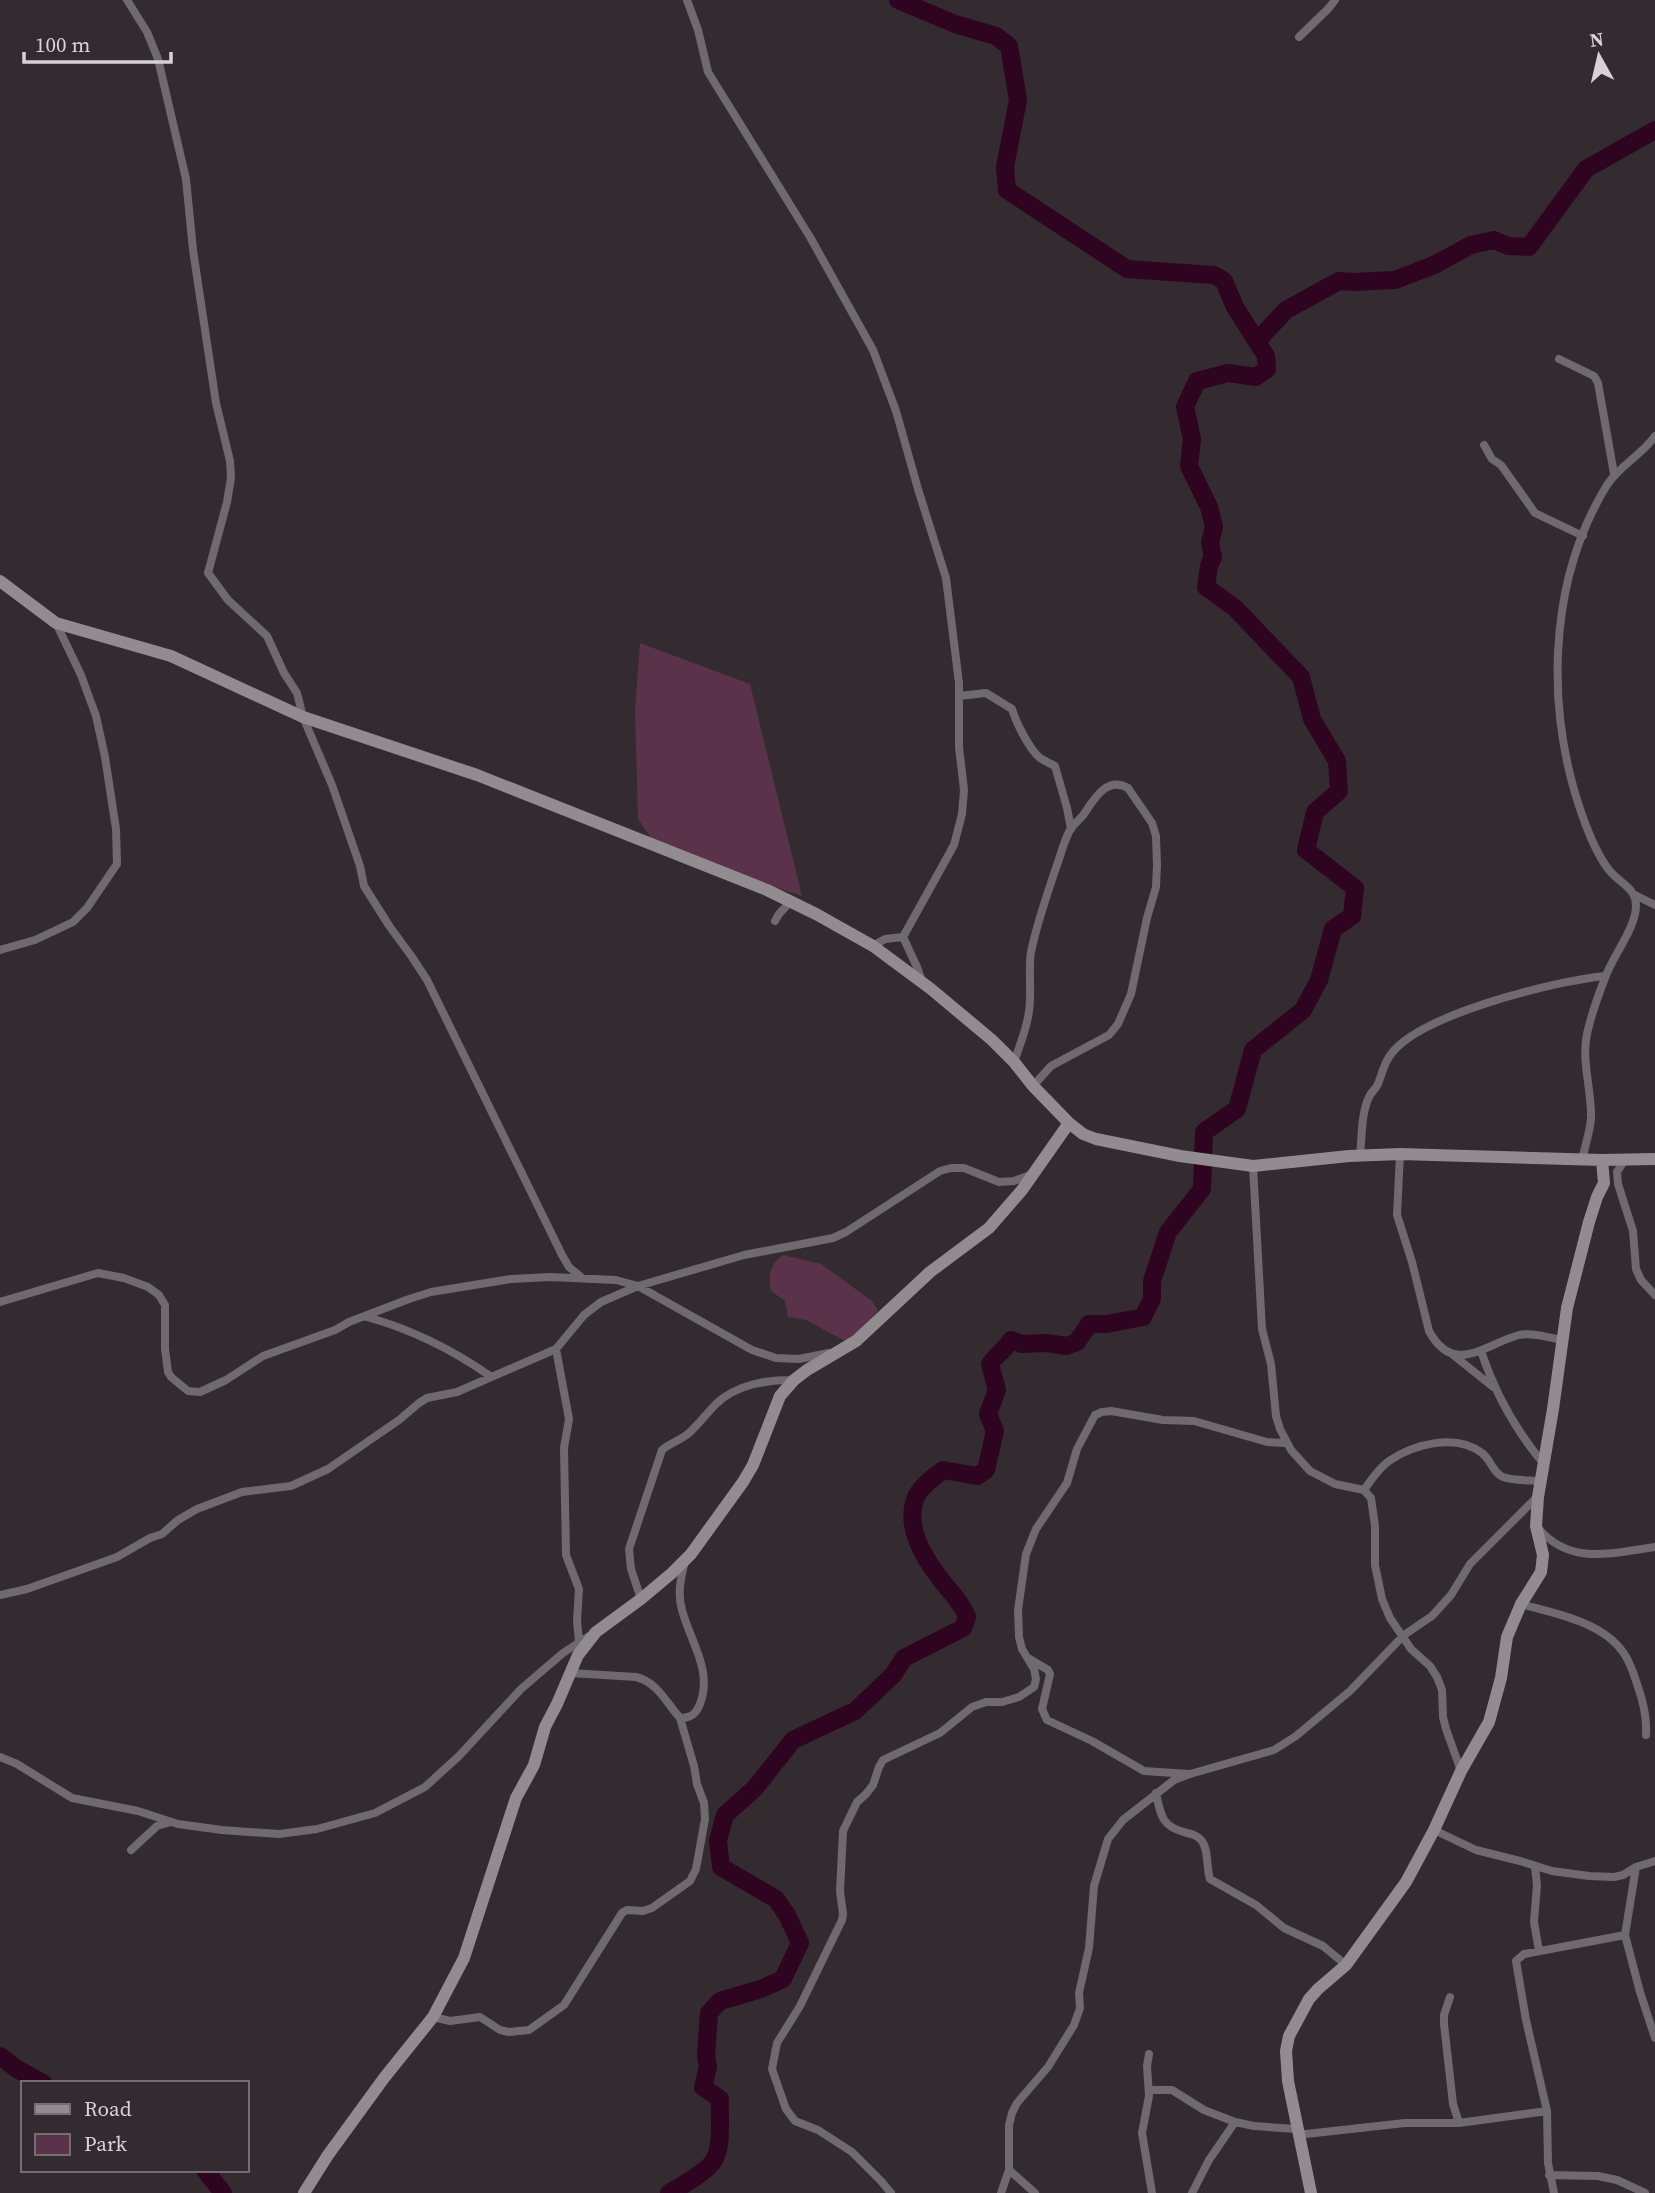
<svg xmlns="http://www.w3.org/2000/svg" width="1655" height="2193" font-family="'Source Serif 4',serif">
<rect width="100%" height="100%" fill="#332b2f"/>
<path fill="#5a324a" d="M640,643L750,684L802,896L767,885L652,839L638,819L635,711Z
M783,1255L821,1264L872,1301L878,1311L849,1343L806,1320L788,1317L785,1301L771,1291C768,1276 770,1264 783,1255Z"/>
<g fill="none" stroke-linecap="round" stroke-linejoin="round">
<path stroke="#2f0421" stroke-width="18" d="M1257,341L1286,310L1339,281L1353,282L1395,280L1434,265L1471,245L1494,240L1508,246L1529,247L1586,169L1655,130
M0,2056L17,2069L43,2083
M205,2170L223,2193
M669,2193C680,2187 709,2170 714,2160C723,2145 719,2116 720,2099L703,2087L708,2067L706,2056L709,2013L720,2001L761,1989L783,1979L800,1943L787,1915L776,1899L721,1867L718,1841L725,1815L755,1788L793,1740L855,1711L893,1675L904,1658L963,1628L967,1617C962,1603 951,1593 942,1581C924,1558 904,1527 916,1497C921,1486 934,1477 943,1470L977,1476L986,1470L995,1431L988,1414L997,1390L990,1364C996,1355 1005,1350 1011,1340L1022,1344L1046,1343L1067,1346L1077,1342L1089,1324H1107L1143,1317L1152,1299V1281L1168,1232L1202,1189L1204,1132L1237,1109L1253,1050L1303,1010L1319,980L1333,929L1352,916L1355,888L1306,850L1315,812L1339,791L1337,761L1312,719L1301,677L1235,608L1206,587L1209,566L1213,557L1210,542L1214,527L1209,507L1189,466L1192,439L1185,407L1197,381L1228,373L1256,377L1267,369L1266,356L1235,307L1224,281L1214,275L1127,269L1007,190L1005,167L1018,100L1009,46L996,36L955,24L898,0"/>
<path stroke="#6e6a6d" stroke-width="8" d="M127,0L147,32L158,59L186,179L193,250L216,403L230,461L231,478L227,502L208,573L228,600L267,636L284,673L297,693L303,717L332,785L360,866L364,886L390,927L412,957L427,980L562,1255L569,1267L581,1277
M687,0L698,30L708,72L810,237L873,350L896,411L918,489L946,578L959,683V747L964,790L962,814L954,845L903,937L885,939L873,946
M1299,37L1328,9L1335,0
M1559,359L1594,376L1598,383L1614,474
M1484,445L1492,459L1501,465L1535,513L1583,536
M959,696L986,693L1012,709C1016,722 1029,749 1040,758C1044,761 1050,763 1055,766L1067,808L1071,829
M1635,895L1655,905
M775,921L779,914L790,902
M903,937L917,967L922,981
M0,950L35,940L73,922L87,908L117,864L116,829L105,757L96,716L81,675L56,623
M1014,1062C1020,1045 1027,1028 1029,1011C1032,991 1028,972 1031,952C1037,923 1047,894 1057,865C1061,854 1064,841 1070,830C1073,824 1080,820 1084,814C1094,799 1107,776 1128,788L1152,823L1156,836L1157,865L1156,887L1147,918L1131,994L1118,1024L1109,1035L1051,1066L1033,1086
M1400,1154L1397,1215L1412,1262L1429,1331C1454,1377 1485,1344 1519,1335C1533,1332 1549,1338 1562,1340
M1360,1156C1362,1137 1361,1114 1369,1097C1371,1092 1376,1089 1378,1084C1382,1074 1384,1063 1391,1054C1421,1014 1555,981 1605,976
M1582,1160C1585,1146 1590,1132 1591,1118C1592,1090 1581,1062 1587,1034C1591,1015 1598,996 1605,978C1612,957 1636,928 1636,906C1636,887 1619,883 1609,870C1598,856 1591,839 1585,823C1545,716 1546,584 1607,485C1620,465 1642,455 1655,436
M1624,1161L1617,1172L1618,1184L1633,1231L1636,1269L1641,1280L1655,1295
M1253,1166L1262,1329L1271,1364L1276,1416L1280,1429L1291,1450L1310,1471L1335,1484L1364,1490L1371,1498L1375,1526V1565L1382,1599L1390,1618L1411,1649L1430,1666L1437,1677L1442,1690L1443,1717L1446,1729L1461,1771
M0,1302L98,1273L124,1278L148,1287L159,1295L165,1305V1349L168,1372L171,1377L188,1391L200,1392L226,1380L263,1356L335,1330L349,1322L409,1299L431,1292L511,1279L550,1277L616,1280L638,1286L744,1255L833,1238L846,1232L940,1171L951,1168H964L999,1182L1014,1181L1033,1174
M367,1317C410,1329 453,1350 490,1376
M556,1349L569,1419L564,1448L566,1555L579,1589L577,1621L579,1641
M1481,1351C1495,1393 1515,1430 1544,1464
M1452,1354L1493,1387
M1364,1490C1371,1480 1379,1468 1389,1461C1414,1444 1456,1433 1482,1453C1491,1460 1493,1473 1503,1477C1514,1481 1530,1480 1541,1481
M1538,1528C1570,1566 1612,1553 1655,1547
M0,1595L27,1589L117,1557L150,1538L162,1534L178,1520L197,1509L242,1492L291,1486L328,1469L399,1420L419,1403L427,1398L457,1392L556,1349L584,1315L601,1302L638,1286L752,1350L776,1358L799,1359L829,1353
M641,1599L631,1569L629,1549L662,1450C670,1443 681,1440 689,1433C699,1424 707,1413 716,1404C737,1384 766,1380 794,1380
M1521,1604C1555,1614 1601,1621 1623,1652C1631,1663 1634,1675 1638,1687C1644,1704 1647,1718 1646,1735
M1028,1658L1048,1670L1050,1674L1042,1709L1047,1720L1092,1741L1144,1771L1189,1774
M570,1673L636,1677C657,1682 666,1702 680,1718C691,1718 696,1714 700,1704C713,1670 690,1641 682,1610C677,1593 681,1578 685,1561
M0,1757L17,1764L72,1798L138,1811L178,1824L222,1830L279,1834L317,1829L375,1813L425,1787L459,1756L521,1689L563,1653L589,1636
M1156,1793C1161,1817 1162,1827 1187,1833C1193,1834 1198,1836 1202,1841C1209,1851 1206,1867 1210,1879L1256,1905L1284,1928L1323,1946L1346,1965
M1434,1830L1476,1850L1520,1861L1552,1871L1589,1876L1614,1877L1623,1875L1636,1867L1655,1861
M131,1850L157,1826L171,1822
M1535,1866L1537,1885L1534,1922L1539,1951
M1636,1867L1625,1935L1640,1992L1655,2038
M1450,1997L1444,2015V2024L1453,2104L1459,2123
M433,2017L450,2021L480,2017L500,2030L509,2032L529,2030L564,2005L622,1913L627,1910L643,1911L652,1908L690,1881L696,1869L705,1819L704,1803L697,1784L694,1766L680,1718
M1149,2054L1147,2066L1149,2096L1142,2133L1152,2193
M1150,2090H1172L1204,2110L1235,2122L1254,2126L1296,2129
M1297,2135L1405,2123H1459L1547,2111
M1009,2170L1035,2193
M1549,2175L1598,2176L1617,2180L1645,2193
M891,2193L881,2181L852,2152L818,2130L795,2121L786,2109L772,2069L777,2043L800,2006L842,1920L843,1914L840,1891L843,1831L857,1802L866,1794L873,1785L879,1767L883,1760L940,1733L972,1707L986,1702H1002L1019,1697L1034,1687L1036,1679L1034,1669L1022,1649L1019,1637L1018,1610L1026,1554L1036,1529L1067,1483L1077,1449L1095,1415L1102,1412L1111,1411L1163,1420L1194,1421L1267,1442L1285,1443
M1001,2193L1009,2170V2125L1012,2113L1017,2103L1048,2067L1074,2025L1080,2008L1079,1993L1089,1948L1094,1886L1108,1839L1123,1820L1174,1780L1190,1774L1274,1750L1296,1736L1350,1691L1404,1635L1432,1616L1451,1595L1470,1564L1537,1497
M1192,2193L1209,2160L1235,2122
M1554,2193L1548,2163L1547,2111L1526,2020L1516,1961L1524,1954L1625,1935"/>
<path stroke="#928c90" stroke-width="12" d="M0,581L56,623L171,656L303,717L477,775L767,890L816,914L873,946L931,989L992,1040L1014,1062L1033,1086L1069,1123L1083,1134L1096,1139L1180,1156L1253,1166L1349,1156L1400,1154L1602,1160L1655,1159
M304,2193L328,2155L384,2078L433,2017L464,1958L516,1798L534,1765L545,1727L557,1704L578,1655L596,1632L641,1599L672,1573L691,1554L743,1482L753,1465L780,1396L794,1380L807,1370L856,1341L930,1272L989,1228L1022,1190L1069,1123
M1311,2193L1288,2081L1286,2051L1289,2036L1309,1999L1318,1989L1346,1965L1406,1882L1434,1830L1461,1771L1489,1722L1501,1678L1507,1637L1521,1604L1541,1572L1543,1555L1536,1526L1538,1497L1553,1409L1567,1308L1589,1222L1597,1197L1604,1183L1602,1160"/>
</g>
<rect x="21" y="2081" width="228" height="91" fill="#332b2f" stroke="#756e71" stroke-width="2"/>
<rect x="35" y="2104" width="35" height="10" fill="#928c90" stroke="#756e71" stroke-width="2"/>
<text x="84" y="2116" font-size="21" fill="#d7d2d5">Road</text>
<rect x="35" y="2134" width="35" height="21" fill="#5a324a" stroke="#756e71" stroke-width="2"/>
<text x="84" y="2151" font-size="21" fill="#d7d2d5">Park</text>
<g transform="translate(1599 56) rotate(352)" stroke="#332b2f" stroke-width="5" paint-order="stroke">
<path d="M0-5L12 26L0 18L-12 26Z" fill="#d7d2d5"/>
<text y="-10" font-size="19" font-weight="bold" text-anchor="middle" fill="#d7d2d5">N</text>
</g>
<path d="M24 52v10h147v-10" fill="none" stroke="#d7d2d5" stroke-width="3.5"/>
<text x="35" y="52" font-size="21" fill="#d7d2d5" stroke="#332b2f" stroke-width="5" paint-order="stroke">100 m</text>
</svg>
